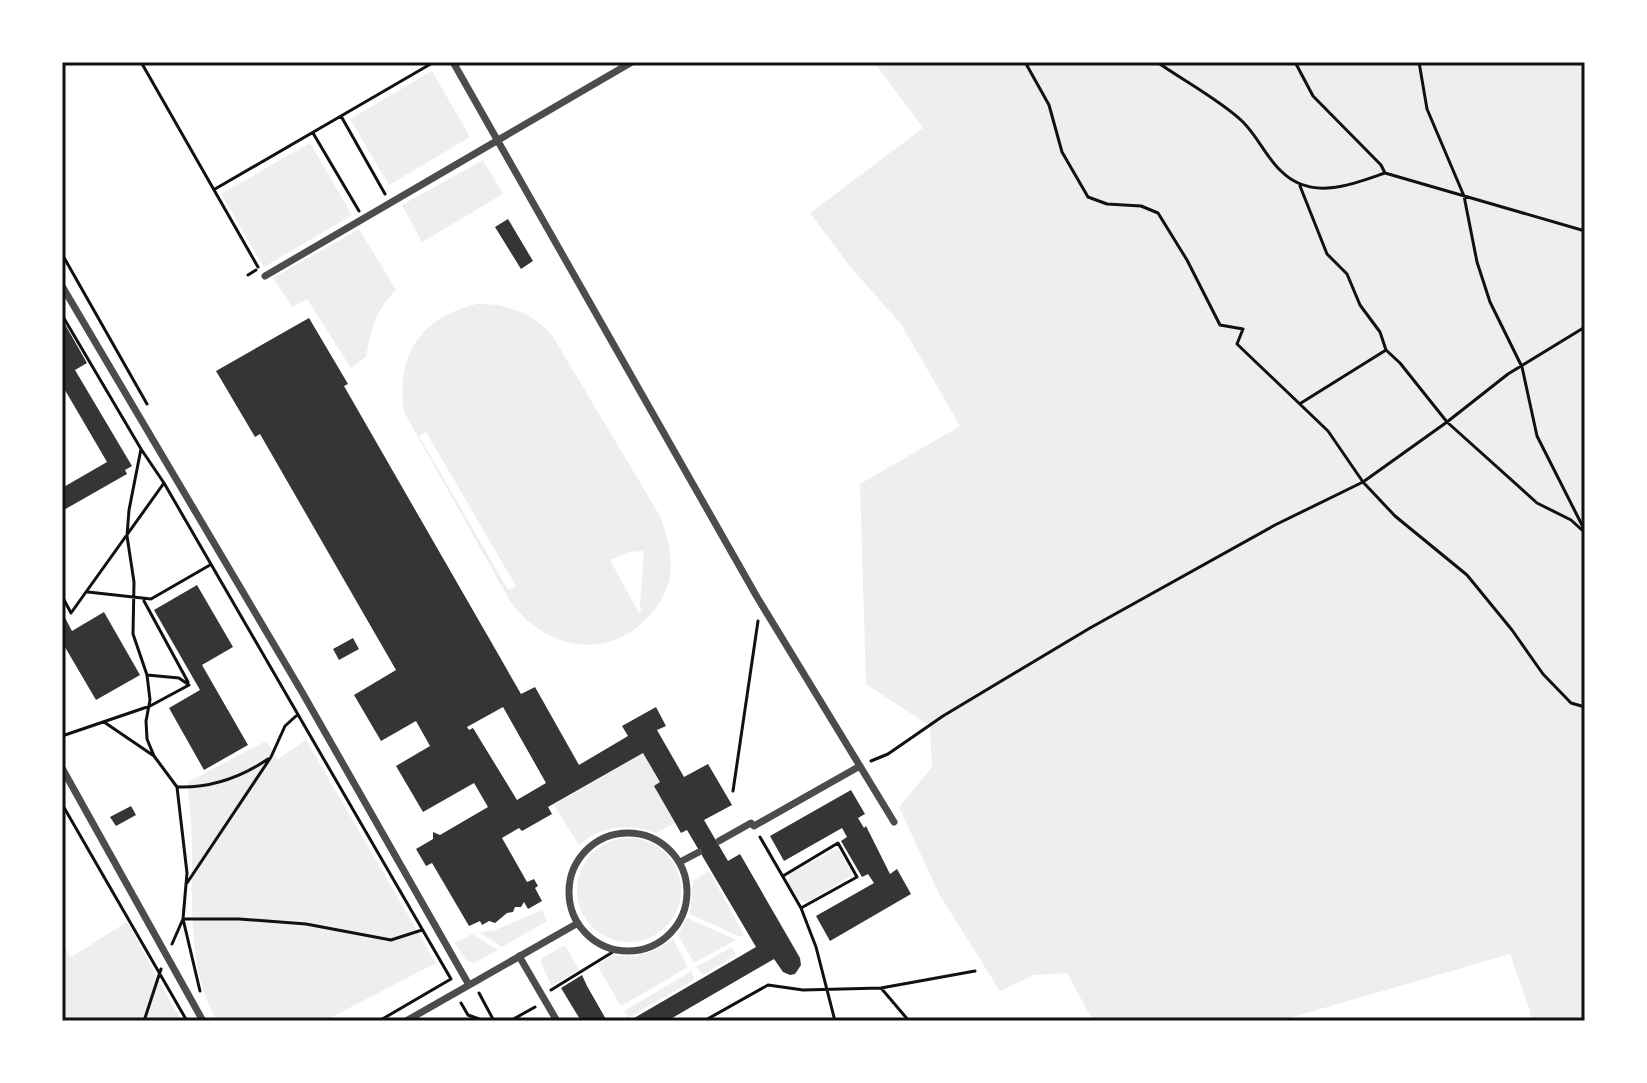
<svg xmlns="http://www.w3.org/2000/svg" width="1647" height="1083" font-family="'Work Sans',sans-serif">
<rect width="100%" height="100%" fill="#fff"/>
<path fill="#eee" fill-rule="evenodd" d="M874,62H1585V819L1583,820L1585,824V1021H1531L1530,1011L1510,954L1279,1021H1093L1067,973L1034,975L1000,991L939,894L899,807L932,767L930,726L866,684L860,484L960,426L901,324L852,269L810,213L923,128Z
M432,71L470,137L389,185L350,119Z
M310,143L352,215L264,267L221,194Z
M483,160L503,194L422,242L402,205Z
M359,229L396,290C374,312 372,328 366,357L351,368L307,299L292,307L273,278Z
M477,304C507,303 532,313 552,335L660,516C667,535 673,555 670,576C667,594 656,611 642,623C600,662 541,645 510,601L404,412C396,355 420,317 477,304ZM426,432L516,586L508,590L419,436ZM644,551L640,608L642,610L639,613L610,560L629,552Z
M306,740L436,963L324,1021H217C188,973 192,904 192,850C192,827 189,805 188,782L266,741L278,759Z
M644,753L661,783L675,823L656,833C629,823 601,825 579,845L554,805Z
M577 890a52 52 0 1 1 104 0a52 52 0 1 1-104 0Z
M834,850L839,851L852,873L851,876L806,903L799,900L788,882L790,874Z
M709,871L744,935L740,937L690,914L693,881Z
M542,910L547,921L502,947L479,932L493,931Z
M687,918L736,940L694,963L678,935Z
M127,922L181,1021H62V942L71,957Z
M472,934L498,950L474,963L466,960L455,943Z
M673,939L688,967L621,1006L597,965L612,955C636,959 655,953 673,939Z
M565,945L579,970L552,986L541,963L542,958Z
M732,947L736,955L703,975L696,967Z
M692,971L694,980L628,1018L624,1011Z"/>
<path fill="#353535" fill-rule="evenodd" d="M508,219L533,261L521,269L495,227Z
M309,318L348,384L344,386L521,694L535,687L579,765L628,736L622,726L656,707L666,726L657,730L684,777L708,764L732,805L704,820L728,861L740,854L800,958L801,965L795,974L790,975L783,972L774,959L667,1021H629L756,947L687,830L681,833L654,786L660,782L643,753L548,807L552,814L522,831L519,828L502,838L527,882L534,879L538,886L535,888L542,901L528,909L524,902L521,907H515L513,912L507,913L495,923L489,921L482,925L480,921L469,926L432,863L426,866L416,849L433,839V832L440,835L488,807L474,783L423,812L396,766L430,746L416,721L381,741L354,695L396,670L260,434L255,437L216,371ZM503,707L546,783L517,800L473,728L469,730L467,727Z
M62,319L87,363L75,370L132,466L125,470L127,474L62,511V488L107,462L62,385Z
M197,585L233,647L202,665L248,745L204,770L169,708L200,690L154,610Z
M62,612L72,631L104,612L140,675L96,700L62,642Z
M353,638L359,649L339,660L333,649Z
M851,790L865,814L858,818L864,828L866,826L890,874L897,869L911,894L830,941L816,916L874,883L868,874L862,877L841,841L847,837L842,828L784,861L770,836Z
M131,806L136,815L116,826L110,817Z
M582,975L587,986L607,1021H581L561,988Z"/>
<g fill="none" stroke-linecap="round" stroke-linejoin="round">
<path stroke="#111" stroke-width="3" d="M141,62L258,267
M1025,62L1049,105L1062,152L1088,197L1107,204L1141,206L1158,213L1187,260L1220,325L1243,329L1237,344L1328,431L1363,482L1395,516L1467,575L1512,630L1543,674L1571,703L1585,707
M1157,62C1181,79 1223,102 1243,122C1258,137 1266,157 1281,171C1311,201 1350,185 1385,173L1585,231
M1295,62L1313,96L1381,165L1385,173
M1419,62L1427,109L1464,196L1477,262L1490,302L1522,367L1537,436L1585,531
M341,116L434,62
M313,133L359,211
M1300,186L1327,254L1347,274L1360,305L1380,332L1386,350L1400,363L1447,422L1537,503L1571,520L1582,530
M215,189L341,116L385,194
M62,254L147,404
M248,275L256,270
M62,315L141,449
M1301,403L1386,350
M88,592L151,599L210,565
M62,596L71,613L164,483
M144,601L188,682
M104,722L154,756
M62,736L150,706L189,685L179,678L147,675
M871,761L888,754L943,716L1090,628L1275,525L1363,482L1447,422L1508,374L1585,327
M178,787C211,788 240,778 268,759
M733,791L758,621
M62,804L187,1021
M760,837L801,908L816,947L835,1021
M783,876L838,843L857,877L801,908
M187,883L271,757L285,726L296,716
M172,944L183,919L187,873L177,787L154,756L147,739L146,721L150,700L147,675L133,634L134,582L127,536L129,510L141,449L164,483L451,979L379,1021
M881,988L909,1021
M551,990L616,950
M200,991L183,919H239L306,924L391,940L422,930
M479,993L494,1021
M461,1003L468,1015L485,1021
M144,1021L161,969
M510,1021L535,1007
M704,1021L768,985L803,990L881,988L975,971"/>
<path stroke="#4c4c4c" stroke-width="7" d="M453,62L757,597L894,822
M265,276L632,62
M62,286L302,692L469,985
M62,768L203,1021
M569 892a59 59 0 1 1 118 0a59 59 0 1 1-118 0Z
M719,841L751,823L754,826L860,766
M680,862L699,852
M519,956L557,1021
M406,1021L578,923"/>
</g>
<rect width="1647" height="1083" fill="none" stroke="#ffffff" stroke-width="128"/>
<rect x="64" y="64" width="1519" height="955" fill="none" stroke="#111" stroke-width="3"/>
</svg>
